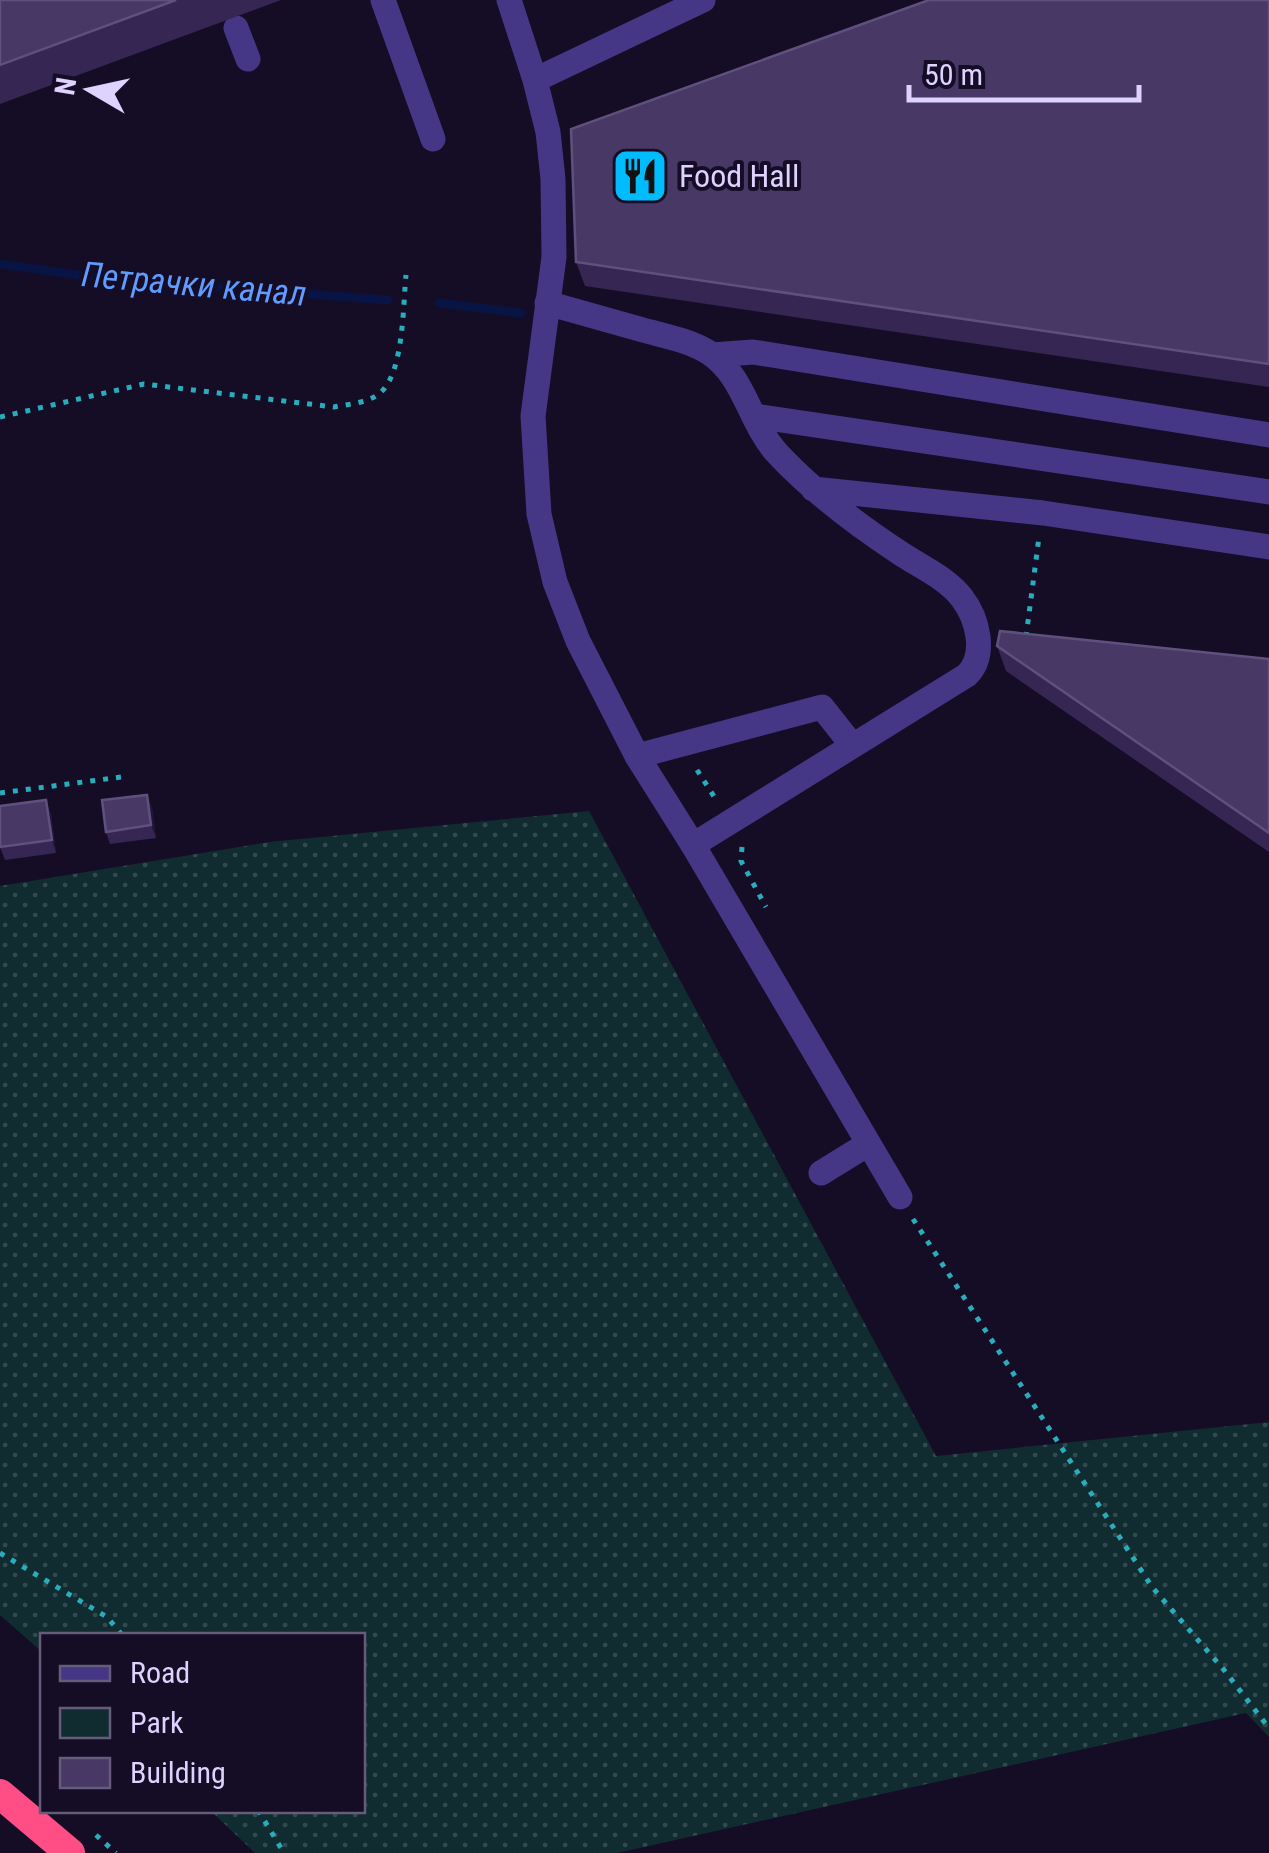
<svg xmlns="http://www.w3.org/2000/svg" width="1269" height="1853" font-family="'Roboto Condensed',sans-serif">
<defs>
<pattern id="green-dots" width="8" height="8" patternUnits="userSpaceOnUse" patternTransform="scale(2.5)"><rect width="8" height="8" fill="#102c30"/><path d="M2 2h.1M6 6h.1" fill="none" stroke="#324a4f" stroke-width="1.8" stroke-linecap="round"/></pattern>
</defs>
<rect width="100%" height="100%" fill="#150d25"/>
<path fill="url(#green-dots)" d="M589,811L936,1456L1269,1422V1737L1246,1713L617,1853H255L211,1811L362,1810V1636H42V1652L0,1615V886L269,842Z"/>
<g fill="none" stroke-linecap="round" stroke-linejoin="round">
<path stroke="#071444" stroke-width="9" d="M0,264L106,279L388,300
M439,303L521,313"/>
<path stroke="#29adbc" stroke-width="5" stroke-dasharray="5 8" stroke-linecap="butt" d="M0,417L144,384L334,407C349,404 368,403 380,393C404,373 403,304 406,275
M1026,637L1039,537
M697,770L715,798
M0,793L121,777
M742,847L741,861L766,907
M913,1219L1152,1587L1224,1670L1269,1728
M0,1553L107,1617L123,1636
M258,1810L284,1853
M96,1835L116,1853"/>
<path stroke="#463686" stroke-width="25" d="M383,0L433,139
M509,0L535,80L548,132L553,179L554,257L533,416L539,514L555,582L578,641L637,756L693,845L900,1197
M236,28L248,59
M535,80L703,0
M547,303C579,312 611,321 643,330C665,336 688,340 708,352C745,376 748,420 776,452C812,491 856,524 900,553C921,567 947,578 962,598C978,619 987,655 967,675L693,845
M712,355L753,352L1269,435
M754,416L1269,492
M813,489L1043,513L1269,547
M637,756L822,707L852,745
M821,1173L868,1144"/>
<path stroke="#ff4d86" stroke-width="30" d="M0,1794L70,1853"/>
</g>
<path fill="#362654" d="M0,0H281L0,104Z
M1269,0V387L585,286L576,262Z
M997,646L1269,659V852L1006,671Z
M147,795L152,808L156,838L110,844L106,832Z
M51,813L56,853L5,860L0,847Z"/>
<path fill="#211439" d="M147,795L152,808L156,838L151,825Z
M46,800L51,813L56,853L52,840Z"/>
<path fill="#483866" stroke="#5f507e" stroke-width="2.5" d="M0,0H176L0,65Z
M929,0H1269V364L576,262L571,129Z
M1000,631L1269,659V833L997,646Z
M147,795L151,825L106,832L102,800Z
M46,800L52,840L0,847V806Z"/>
<defs>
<g id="restaurant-square" transform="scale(2.875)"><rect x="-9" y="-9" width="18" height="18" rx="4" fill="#00bcfd" stroke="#150d25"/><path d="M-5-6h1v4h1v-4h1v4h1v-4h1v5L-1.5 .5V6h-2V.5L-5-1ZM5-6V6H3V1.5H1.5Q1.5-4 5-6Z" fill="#111"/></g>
</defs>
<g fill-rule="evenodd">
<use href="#restaurant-square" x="640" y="176"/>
</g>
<g text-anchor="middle" stroke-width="8" stroke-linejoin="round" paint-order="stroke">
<g font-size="32" fill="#ded2ff" stroke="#150d25" text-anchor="start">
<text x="679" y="187">Food Hall</text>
</g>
<g font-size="35" font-style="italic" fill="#609cff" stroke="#150d25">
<text transform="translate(194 284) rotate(5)" y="12">Петрачки канал</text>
</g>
</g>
<rect x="40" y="1633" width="325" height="180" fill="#150d25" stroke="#655c7c" stroke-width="2.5"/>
<rect x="60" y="1666" width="50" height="15" fill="#463686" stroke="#655c7c" stroke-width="2.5"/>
<text x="130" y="1683" font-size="30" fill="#ded2ff">Road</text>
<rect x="60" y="1708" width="50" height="30" fill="#102c30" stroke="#655c7c" stroke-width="2.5"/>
<text x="130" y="1733" font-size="30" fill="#ded2ff">Park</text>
<rect x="60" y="1758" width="50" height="30" fill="#483866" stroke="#655c7c" stroke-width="2.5"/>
<text x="130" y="1783" font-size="30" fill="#ded2ff">Building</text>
<g transform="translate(90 90) rotate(279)" stroke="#150d25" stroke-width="8" paint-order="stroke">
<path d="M0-8L18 38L0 25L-18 38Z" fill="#ded2ff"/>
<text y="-15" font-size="28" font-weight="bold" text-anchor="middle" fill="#ded2ff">N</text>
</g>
<path d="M909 85v15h230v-15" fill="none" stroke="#ded2ff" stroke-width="5"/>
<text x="924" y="85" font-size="30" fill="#ded2ff" stroke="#150d25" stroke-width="8" paint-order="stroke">50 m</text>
</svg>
